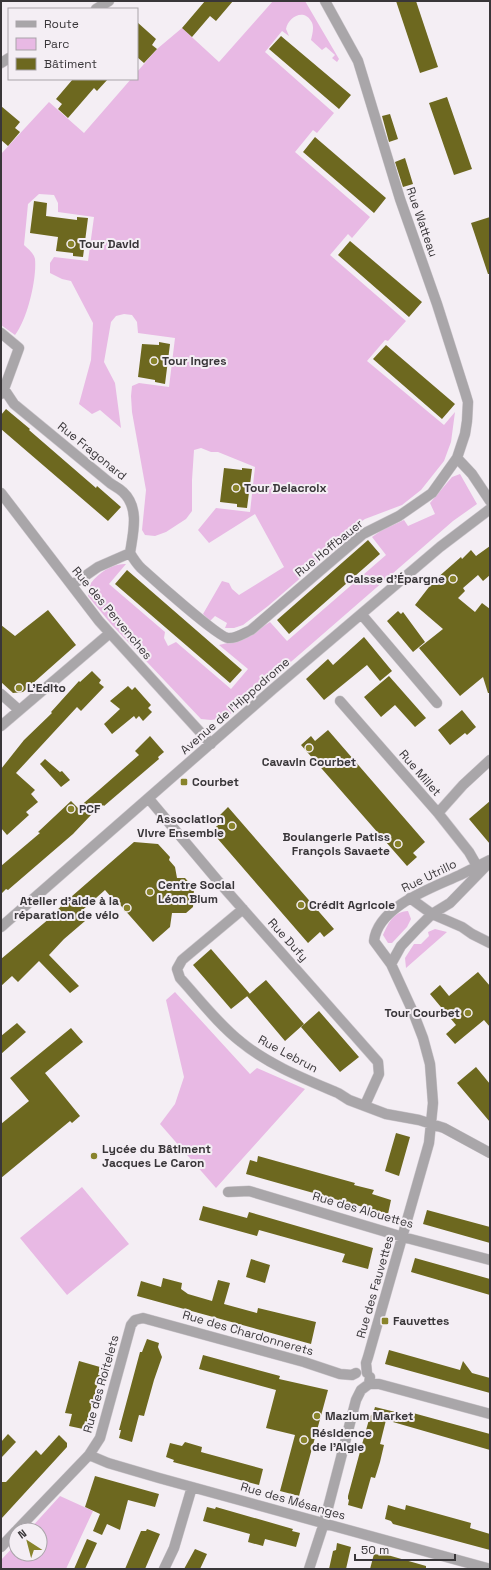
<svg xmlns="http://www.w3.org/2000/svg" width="491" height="1570" font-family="'Space Grotesk',sans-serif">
<rect width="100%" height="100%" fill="#f4eef4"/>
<path fill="#e8b9e4" d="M273,1H305L339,59L337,62L332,58L335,55L326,47L322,50L311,40C312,35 315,26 311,21C303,8 288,18 286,29L289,36L282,31L265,52L334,113L317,133L313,130L295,152L370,217L352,238L348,234L330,255L406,321L388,341L385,340L367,361L444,425L455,412L451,442L444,461L421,490L402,505L365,519L354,526L311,569L268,606L243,625L234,628H225L227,623L215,616L210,621L203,614L222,581L229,583L232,589L239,595L284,567L255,514L209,543L198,530L216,508L250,512L255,467L218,452H211L201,448L194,450L192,480V511L186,519L166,532L155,536L145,535L142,530L146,490L132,412L131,396L132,386L139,383L169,387L175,338L138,333L137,322L132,315L124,314L116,316L111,322L104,362L115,383L121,428L100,410L92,414L79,404L91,360L93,323L71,281L62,279L50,273V263L54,257L88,261L94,217L58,212V203L54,195L39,194L28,204L24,245C28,249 34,253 35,259C37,279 27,320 15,335L1,325V154L49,102L84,133L131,79H137V72L157,49L182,28L219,62Z
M460,474L477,504L453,521L232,713L224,718L211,720L201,719L111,624L88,596C89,592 89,587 91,583C99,572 114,563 126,564L109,584L165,632L164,638L168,646L176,642L231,689L248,669L219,645L244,639L270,622L287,641L386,555L372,537L382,530L404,520L408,526L435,514L430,503L452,477Z
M408,911L411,919L407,927L392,943H388L383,935C389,922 393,912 408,911Z
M435,929L447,932L406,968L405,958L414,944H421L429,936L428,932Z
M175,992L250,1074L257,1068L305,1089L216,1188L160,1124L175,1104L184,1077L166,1000Z
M82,1187L129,1244L67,1295L20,1238Z
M60,1496L93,1511L66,1569H1V1560L16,1544V1554H40V1530H29Z"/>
<path fill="#6d681f" d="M205,1H233L216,21L210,16L192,37L182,28Z
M396,1H416L438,67L420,73Z
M137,22L156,39L152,45L157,49L144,63L137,57Z
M281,36L351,95L339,109L269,49Z
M73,79H108L97,91L94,88L68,118L58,109L62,104L56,99Z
M447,97L472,169L454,175L429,103Z
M1,106L20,122L15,128L20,132L8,146L1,140Z
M390,114L398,139L389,142L382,116Z
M315,137L386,198L374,213L303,152Z
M405,158L413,184L403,187L395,162Z
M34,201L47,203L46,216L77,220V217L88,218L83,257L73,256V253L56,251L58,237L30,233Z
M490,217V274H488L471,223Z
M350,241L422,302L409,317L338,255Z
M159,342L170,344L165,384L155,382V380L138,377L142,344L159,345Z
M386,345L455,404L442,419L373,359Z
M6,409L30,429L29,430L96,488L97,486L121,507L108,521L1,429V415Z
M224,468L242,470V468L252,469L247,508L237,507V504L220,502Z
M368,540L380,554L289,634L277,620Z
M490,546V575L483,581L478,575L463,588L465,591L458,598L475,612L482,603L490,609V693H488L483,677L460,696L419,648L443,629L415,605L429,587L428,586L461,557L462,559L471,550L476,556Z
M127,570L242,670L230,683L115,584Z
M48,610L76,645L23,692L13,693L1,682V625L15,636Z
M398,611L401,614L403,612L425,642L413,652L387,621Z
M364,637L392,671L380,681L367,665L324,700L306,679L328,659L333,665Z
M92,671L101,680L99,683L104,687L81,711L77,707L16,773L35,790L31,794L38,802L26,812L29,815L7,835L1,828V769L24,740L52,713L51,712L79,681L80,682Z
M389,676L426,718L415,727L395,705L381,717L364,697Z
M128,686L132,690L135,687L151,705L148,708L152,712L143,721L139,716L136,719L134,716L112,734L104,724L120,709L110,701Z
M462,710L476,727L467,735L465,733L450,745L438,730Z
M328,730L425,842L413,853L417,857L407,866L301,745L311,736L315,741Z
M150,736L164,752L158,757L159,759L104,806L103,805L91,815L73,834L8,890L6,889L1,894V866L40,833L38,832L71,801L78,808L99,790L139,755L135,751Z
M45,759L60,772L62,771L70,780L61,787L40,764Z
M490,801V844L469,819Z
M228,807L334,929L324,937L320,932L308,943L211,831L223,821L219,816Z
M134,842L158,844L170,857L169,860L175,867L177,878H185L194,888L193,907L186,913H172L170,927L153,942L115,899L112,898L105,890L78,914L85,921L64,939L49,955L79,986L70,993L39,961L18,982L12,976L1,986V959L56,913L55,912L71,897Z
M211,949L250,994L231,1009L193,965Z
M478,972L490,986V1027L484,1020L455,1044L446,1034L456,1025L430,994L440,985L449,996Z
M266,980L304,1024L285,1041L247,996Z
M319,1011L359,1057L340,1072L301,1027Z
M17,1023L26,1032L1,1054V1036Z
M71,1028L83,1042L45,1073L80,1116L72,1123L70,1121L1,1178V1124L29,1101L10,1078Z
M476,1067L490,1084V1122L457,1083Z
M396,1133L410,1137L399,1176L385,1171Z
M258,1156L355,1183L354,1185L374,1190L372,1194L391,1200L388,1214L246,1174L250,1160L257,1162Z
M203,1206L247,1218L249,1212L373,1248L368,1269L342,1262L345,1254L259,1230L257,1236L199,1220Z
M427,1210L490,1227V1243L423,1224Z
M415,1258L490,1279V1295L411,1272Z
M251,1259L270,1265L265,1283L246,1277Z
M163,1278L182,1283L181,1289L188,1294L212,1301L218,1280L230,1283L224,1304L257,1313L258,1308L316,1322L311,1344L137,1296L141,1281L161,1287Z
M147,1339L159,1343L158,1347L162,1357L154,1380L144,1416L139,1415L132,1442L119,1438L121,1430H119L140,1352H142Z
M389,1350L460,1370L463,1361L472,1373L490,1378V1393L385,1364Z
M203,1355L280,1376L279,1379L328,1390L299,1496L280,1491L295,1435L266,1428L276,1390L199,1369Z
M79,1361L100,1367L98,1375H100L93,1401L87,1422L85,1421L83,1429L69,1426L72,1414L65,1413Z
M375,1407L412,1416L413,1413L490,1434V1450L386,1420L380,1444L384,1445L380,1462L375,1478L371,1477L362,1509L348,1505L349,1500L348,1499V1496L361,1448L370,1416L373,1414Z
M8,1434L16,1442L1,1458V1442Z
M59,1435L67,1443V1447L1,1519V1482H6L36,1450L41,1455Z
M185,1442L202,1447L201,1452L263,1469L259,1485L173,1462L174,1460L166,1457L170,1443L182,1446Z
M95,1476L159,1494L155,1507L128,1500L120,1530L107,1524L102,1535L93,1531L100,1514L85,1507Z
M388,1505L405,1510L406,1505L471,1523L470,1528L490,1534V1550L393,1524L391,1521L385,1519Z
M207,1507L215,1509L216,1507L293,1529L292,1531L300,1533L296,1547L265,1539L263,1546L248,1542L250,1534L203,1521Z
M147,1529L160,1534L145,1569H125L141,1531H146Z
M87,1539L97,1543L85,1569H74Z
M337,1543L351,1547L346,1569H329L333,1551L336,1550Z
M195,1549L207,1554L200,1569H184Z
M374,1554L380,1555L384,1554L426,1566V1569H370Z"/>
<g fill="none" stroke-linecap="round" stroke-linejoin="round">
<g stroke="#cfc9cf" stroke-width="11">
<path id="street" d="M96,9L109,1
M1,63L9,58
M1,333L19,348L4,389L1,394
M4,389L14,404L110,483C114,486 119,488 123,492C140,508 133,533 130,553C133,558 137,564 141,568C152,578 218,637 228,638C236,639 244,633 251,630L363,534L399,516L432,493L457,458L465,434L467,421L468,402L465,392L437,304L400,199L358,61L325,1
M457,458L472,474L490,501
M1,493L99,621L211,744
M72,585L98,567L130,553
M362,615L437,703
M1,694L19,710
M340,701L438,813L469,852L477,866
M1,726L110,633
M149,799L218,881L378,1062L379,1074L365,1105
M438,813L463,785L490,760
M410,898L432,914L462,927L472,934L490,943
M243,909L182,960L177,969L180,978C200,1000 218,1024 241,1042C269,1065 305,1079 338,1093L349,1100L386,1114L419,1120L444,1128L490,1153
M1,927L273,689L440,547L490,509
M391,964L401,946L417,929L432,914L450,903L488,864
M228,1192L249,1191L403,1237L490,1260
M367,1373L366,1363L368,1357L429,1143L433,1103L430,1064L423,1038L413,1012L391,964L374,941C378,906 432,888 460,875C470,870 480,865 490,860
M369,1384H379L490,1414
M89,1455L108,1463L159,1478L490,1569
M17,1530L89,1455L100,1438L131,1325L135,1320L143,1318L304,1362L340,1374L352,1375L356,1373
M1,1547L16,1531
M164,1569L174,1548L192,1487
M309,1569L324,1523L356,1400L361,1390L369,1384L370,1377"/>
</g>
<use href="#street" stroke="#a9a6a9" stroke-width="10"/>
</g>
<g fill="#88832b" stroke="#f4eef4" stroke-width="1.5">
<circle cx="71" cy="244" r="4"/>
<circle cx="154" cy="361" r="4"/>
<circle cx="236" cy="488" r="4"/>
<circle cx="453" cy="579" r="4"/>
<circle cx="19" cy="688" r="4"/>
<circle cx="309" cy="748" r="4"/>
<rect x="180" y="778" width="8" height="8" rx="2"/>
<circle cx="71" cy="809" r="4"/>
<circle cx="232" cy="826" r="4"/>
<circle cx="398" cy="844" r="4"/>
<circle cx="150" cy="892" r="4"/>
<circle cx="301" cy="905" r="4"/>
<circle cx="127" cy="908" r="4"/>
<circle cx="468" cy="1013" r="4"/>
<circle cx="94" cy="1156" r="4"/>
<rect x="381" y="1317" width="8" height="8" rx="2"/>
<circle cx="317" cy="1416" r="4"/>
<circle cx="304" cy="1440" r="4"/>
</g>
<g text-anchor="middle" stroke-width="4" stroke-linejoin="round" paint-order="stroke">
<g font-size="12" fill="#393639" stroke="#f4eef4">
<text transform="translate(422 222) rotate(71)" y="4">Rue Watteau</text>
<text transform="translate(92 451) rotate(39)" y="4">Rue Fragonard</text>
<text transform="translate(329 548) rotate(-39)" y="4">Rue Hoffbauer</text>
<text transform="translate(112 613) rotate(50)" y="4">Rue des Pervenches</text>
<text transform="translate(235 706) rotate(-41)" y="4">Avenue de l'Hippodrome</text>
<text transform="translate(420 773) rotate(49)" y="4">Rue Millet</text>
<text transform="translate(429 876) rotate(-26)" y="4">Rue Utrillo</text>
<text transform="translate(288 940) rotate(48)" y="4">Rue Dufy</text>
<text transform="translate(288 1054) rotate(28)" y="4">Rue Lebrun</text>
<text transform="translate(363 1210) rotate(16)" y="4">Rue des Alouettes</text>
<text transform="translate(375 1287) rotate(-74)" y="4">Rue des Fauvettes</text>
<text transform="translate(248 1333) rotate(16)" y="4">Rue des Chardonnerets</text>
<text transform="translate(101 1384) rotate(-74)" y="4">Rue des Roitelets</text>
<text transform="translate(293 1501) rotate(16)" y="4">Rue des Mésanges</text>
</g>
<g font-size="12" font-weight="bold" fill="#393639" stroke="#f4eef4" text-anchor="start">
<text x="79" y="248">Tour David</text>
<text x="162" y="365">Tour Ingres</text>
<text x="244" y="492">Tour Delacroix</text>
<text x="445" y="583" text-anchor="end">Caisse d'Épargne</text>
<text x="27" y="692">L'Edito</text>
<text x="309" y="766" text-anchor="middle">Cavavin Courbet</text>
<text x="192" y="786">Courbet</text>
<text x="79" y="813">PCF</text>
<text x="224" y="823" text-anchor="end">Association<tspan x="224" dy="14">Vivre Ensemble</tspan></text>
<text x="390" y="841" text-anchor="end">Boulangerie Patiss<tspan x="390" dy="14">François Savaete</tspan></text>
<text x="158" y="889">Centre Social<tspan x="158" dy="14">Léon Blum</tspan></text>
<text x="119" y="905" text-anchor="end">Atelier d'aide à la<tspan x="119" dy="14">réparation de vélo</tspan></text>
<text x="309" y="909">Crédit Agricole</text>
<text x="460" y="1017" text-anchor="end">Tour Courbet</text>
<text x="102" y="1153">Lycée du Bâtiment<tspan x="102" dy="14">Jacques Le Caron</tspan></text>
<text x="393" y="1325">Fauvettes</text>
<text x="325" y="1420">Mazlum Market</text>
<text x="312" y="1437">Résidence<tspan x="312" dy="14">de l'Aigle</tspan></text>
</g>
</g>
<rect width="491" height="1570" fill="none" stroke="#393639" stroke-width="4"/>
<rect x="8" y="8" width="130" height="72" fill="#f4eef4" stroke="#a9a4a9"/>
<rect x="16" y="21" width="20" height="6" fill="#a9a6a9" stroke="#a9a4a9"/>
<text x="44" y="28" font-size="12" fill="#393639">Route</text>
<rect x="16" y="38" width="20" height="12" fill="#e8b9e4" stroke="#a9a4a9"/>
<text x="44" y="48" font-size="12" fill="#393639">Parc</text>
<rect x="16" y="58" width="20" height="12" fill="#6d681f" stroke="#a9a4a9"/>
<text x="44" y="68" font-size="12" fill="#393639">Bâtiment</text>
<g transform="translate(28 1542) rotate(324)"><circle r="19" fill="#f4eef4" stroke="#a9a4a9"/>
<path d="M0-3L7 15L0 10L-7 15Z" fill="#88832b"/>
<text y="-6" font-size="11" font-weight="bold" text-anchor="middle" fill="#393639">N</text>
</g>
<path d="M355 1554v6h100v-6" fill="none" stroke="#393639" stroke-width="2"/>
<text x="361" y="1554" font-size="12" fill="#393639" stroke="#f4eef4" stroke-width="3" paint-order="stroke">50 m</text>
</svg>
